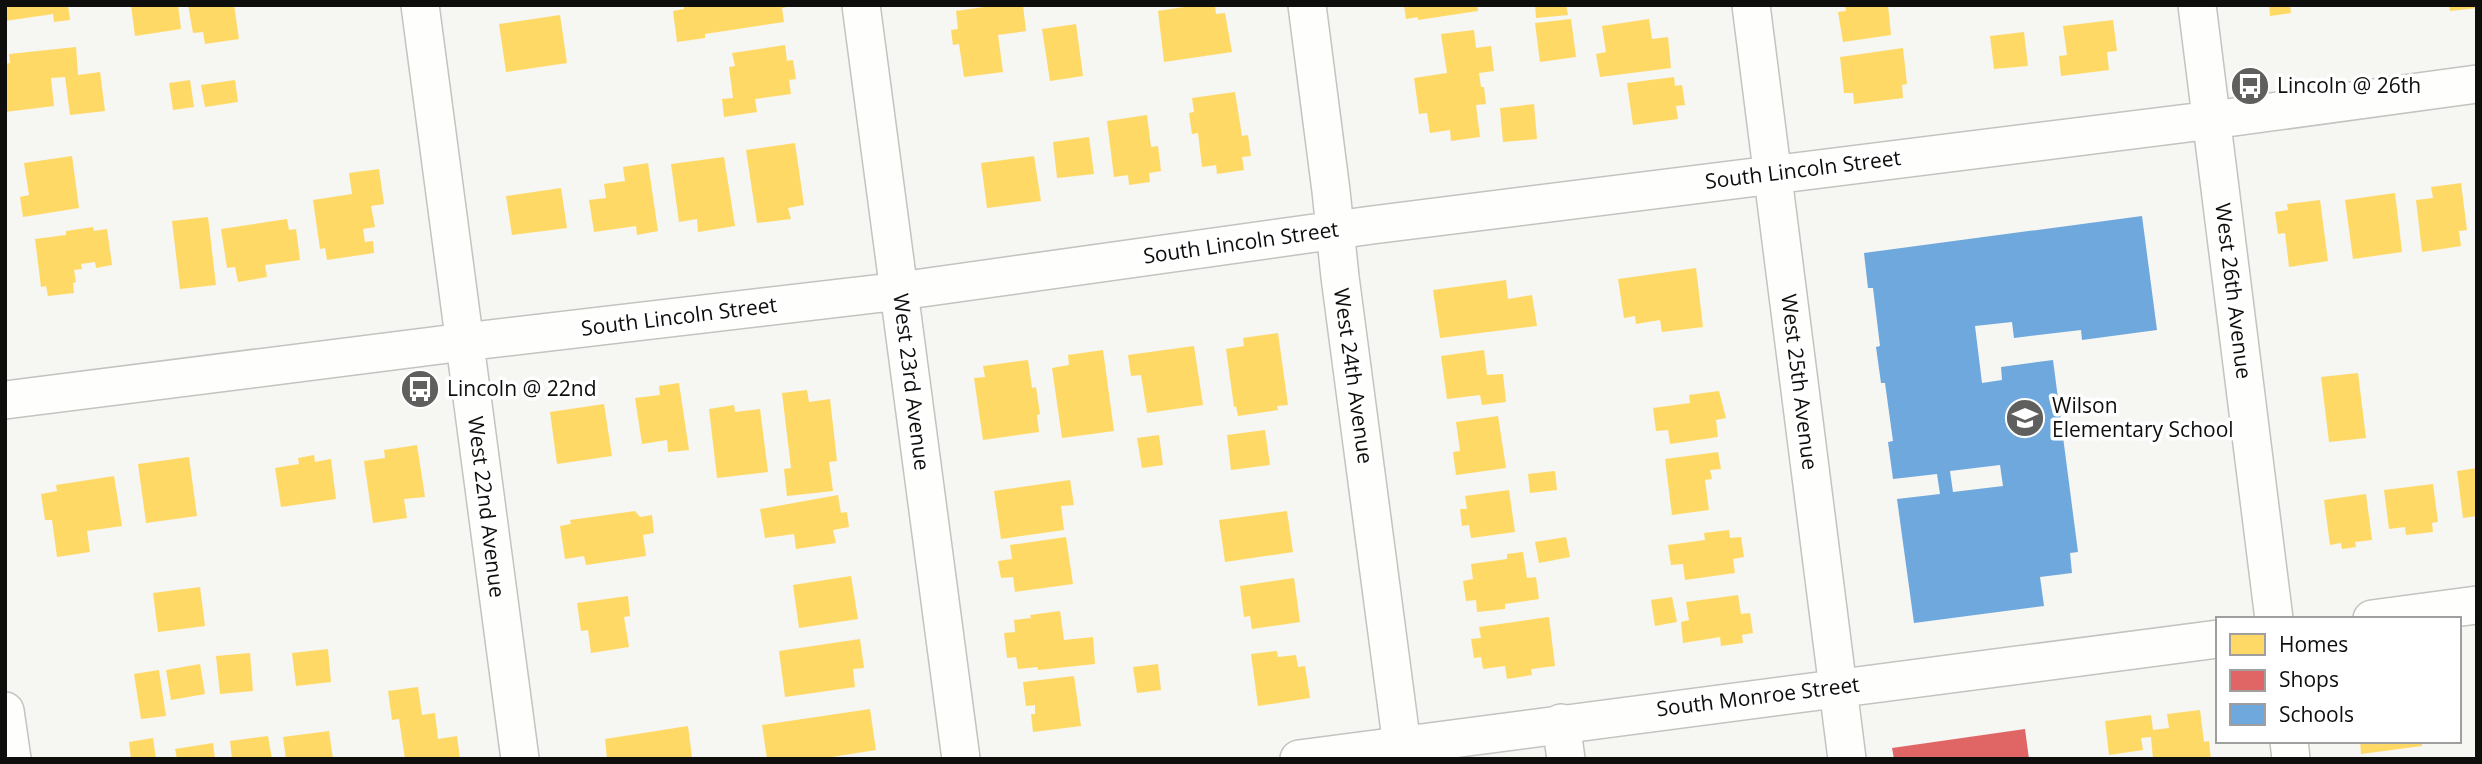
<svg xmlns="http://www.w3.org/2000/svg" width="2482" height="764" font-family="'Open Sans',sans-serif">
<rect width="100%" height="100%" fill="#f6f6f3"/>
<path fill="#ffd966" d="M5,5H68L70,20L54,22L53,14L5,21Z
M131,5H178L181,29L135,36Z
M188,5H234L239,39L205,44L203,32L193,33Z
M684,5H787V7L782,8L784,22L705,34V38L677,42L673,11L684,9Z
M998,5H1023L1026,31L998,35L1003,72L964,77L959,44L953,45L951,30L958,29L956,11Z
M1197,5H1215L1216,14L1225,13L1232,52L1164,62L1158,11Z
M1404,5H1477L1478,11L1418,20V17L1406,19Z
M1535,5H1566L1568,15L1536,18Z
M1845,5H1888L1891,35L1843,42L1838,12L1846,11Z
M2269,5H2290L2291,13L2270,16Z
M2449,5H2477V8L2450,11Z
M560,15L567,63L506,72L499,24Z
M1571,19L1576,57L1540,62L1535,23Z
M1649,19L1652,39L1668,37L1671,68L1600,77L1596,54L1606,52L1602,26Z
M2113,20L2117,51L2107,52L2109,70L2061,76L2059,56L2067,55L2063,26Z
M1076,24L1083,76L1050,81L1042,29Z
M1474,30L1476,48L1491,46L1494,71L1479,73L1481,87H1484L1486,104L1476,105L1480,137L1451,141L1450,130L1430,133L1427,113L1419,114L1414,78L1447,73L1441,34Z
M2024,32L2028,66L1994,69L1990,36Z
M785,45L787,61L793,60L796,79L789,80L791,94L755,99L757,112L724,117L722,99L733,98L729,67L735,66L732,53Z
M76,47L78,75L100,72L105,111L70,115L65,77L51,78L54,106L5,112V83H7L5,64L10,63L9,54Z
M1903,48L1907,84L1902,85L1903,98L1854,104L1853,93H1844L1840,57Z
M1674,77L1675,86L1682,85L1685,105L1676,106L1678,119L1633,125L1627,83Z
M190,80L194,107L173,110L169,83Z
M235,80L238,102L205,107L201,85Z
M1235,92L1242,136L1248,135L1251,156L1242,157L1244,170L1217,174L1216,165L1202,167L1198,133L1192,134L1189,113L1194,112L1192,98Z
M1534,104L1537,139L1503,142L1500,108Z
M1147,115L1151,147L1158,146L1161,171L1149,173L1150,182L1129,185L1128,175L1114,177L1107,121Z
M1089,137L1094,174L1057,178L1053,142Z
M795,143L804,205L788,208L791,219L757,223L746,150Z
M72,156L79,208L23,217L20,197L29,195L24,163Z
M1034,156L1041,201L987,208L981,163Z
M724,157L735,226L698,232L697,219L679,222L671,164Z
M648,163L658,231L637,235L636,226L594,232L589,200L606,198L604,184L625,181L623,167Z
M379,169L384,204L371,206L375,227L363,229L365,242L373,241L374,253L327,260L325,248L320,249L313,200L352,194L349,173Z
M2461,183L2467,230L2459,231L2461,246L2422,252L2416,200L2433,198L2431,187Z
M561,188L567,228L512,235L506,196Z
M2395,193L2402,252L2353,259L2345,200Z
M2320,200L2328,261L2289,267L2285,233L2278,234L2275,212L2288,210L2287,204Z
M208,217L216,285L180,289L172,221Z
M287,219L289,230L296,229L300,260L265,265L267,277L238,282L235,267L227,268L221,229Z
M93,227L94,231L107,229L112,265L96,268L95,262L81,264L82,269L74,270L76,282L73,283L74,293L48,296L46,286L41,287L35,239L66,235V231Z
M1696,268L1703,327L1662,332L1660,320L1636,324L1635,316L1624,318L1618,279Z
M1506,280L1508,299L1532,295L1537,326L1440,338L1433,290Z
M1278,333L1288,405L1277,406L1278,410L1238,416L1236,406L1234,407L1226,349L1244,346L1243,338Z
M1194,346L1203,405L1147,413L1141,375L1131,376L1128,355Z
M1103,350L1114,431L1062,438L1052,368L1069,365L1068,355Z
M1484,350L1487,375L1503,374L1506,402L1482,405L1480,395L1447,399L1441,356Z
M1028,360L1032,388L1036,387L1040,414L1037,415L1039,432L983,440L974,378L985,377L983,366Z
M2358,373L2366,438L2329,442L2321,377Z
M679,383L689,450L668,452L667,440L642,444L635,398L660,395L659,386Z
M807,390L809,402L830,399L837,461L829,462L833,491L787,496L784,469L791,468L782,393Z
M1719,391L1726,418L1716,420L1718,437L1670,444L1668,430L1656,431L1653,408L1690,403L1689,395Z
M604,404L612,456L557,464L550,412Z
M734,405L735,412L760,409L768,472L717,478L709,409Z
M1498,416L1506,468L1456,475L1453,452L1460,451L1456,422Z
M1265,430L1270,465L1231,470L1227,435Z
M1159,435L1163,465L1142,468L1137,438Z
M417,445L425,497L404,499L407,518L373,523L364,461L385,458L384,450Z
M1718,452L1721,469L1710,470L1712,479L1705,480L1709,510L1672,515L1665,459Z
M314,455L315,462L331,459L336,499L281,507L275,468L299,464L298,458Z
M189,457L197,516L146,523L138,464Z
M2477,468V516L2463,518L2457,471Z
M1555,471L1557,490L1530,493L1528,474Z
M114,476L122,526L87,531L90,552L57,557L52,520H45L41,494L57,491L56,485Z
M1070,480L1074,505L1061,506L1064,530L1001,539L994,491Z
M2433,484L2438,522L2432,523L2433,532L2406,535L2405,527L2389,529L2384,490Z
M1509,490L1515,532L1471,538L1469,525L1462,526L1460,509H1467L1465,496Z
M2366,494L2372,540L2355,542L2356,547L2342,549L2341,543L2330,545L2324,500Z
M838,495L841,513L847,512L849,527L833,530L836,543L796,549L794,534L765,538L760,509Z
M635,511L640,517L652,515L654,533L643,535L646,556L586,565L584,556L565,559L560,526L571,524L570,520Z
M1287,511L1293,552L1225,562L1219,520Z
M1729,530L1730,538L1741,537L1744,557L1733,559L1735,573L1685,580L1683,564L1671,565L1668,545L1705,540L1704,533Z
M1066,537L1073,584L1015,592L1013,577L1001,578L998,561L1012,559L1010,545Z
M1566,537L1570,557L1539,563L1535,542Z
M1523,552L1527,578L1536,577L1539,599L1505,604V609L1477,612L1476,600L1466,601L1463,581L1473,579L1471,564L1507,559V554Z
M851,576L858,619L799,628L793,585Z
M1294,578L1300,622L1252,629L1250,616L1244,617L1240,586Z
M200,587L205,626L158,632L153,593Z
M1738,595L1741,614L1750,613L1753,633L1742,635L1743,643L1721,646L1720,637L1683,643L1681,622L1689,620L1686,602Z
M628,596L630,616L624,617L629,647L591,653L588,630L581,631L577,603Z
M1672,597L1677,622L1655,626L1651,600Z
M1060,611L1064,640L1093,637L1095,664L1038,670V667L1018,669L1016,657L1007,658L1004,633L1015,632L1014,620L1031,618L1030,615Z
M1549,617L1555,666L1531,669L1532,675L1507,679L1505,666L1483,669L1481,657L1474,658L1471,639L1481,638L1479,627Z
M860,639L864,668L853,669L855,687L785,697L779,651Z
M328,649L331,682L296,686L292,653Z
M1277,651L1278,657L1296,655L1298,667L1305,666L1310,698L1258,706L1251,654Z
M250,653L253,691L220,694L216,656Z
M200,664L205,694L171,700L166,670Z
M1158,664L1161,690L1137,693L1133,667Z
M159,670L166,716L141,719L134,674Z
M1074,676L1081,726L1033,732L1031,714H1035V705L1026,706L1023,682Z
M418,687L422,715L435,713L438,739L457,736L460,759H405L399,719L392,720L388,691Z
M870,709L876,750L819,759H767L762,725Z
M2200,710L2204,742L2209,741L2211,759H2153L2151,737L2141,738L2143,750L2109,755L2105,721L2151,715L2153,730L2169,728L2167,714Z
M688,726L692,757L607,759L605,739Z
M329,731L333,759H286L283,737Z
M268,736L272,759H232L230,741Z
M153,738L156,759H131L129,742Z
M2360,741H2422V746L2361,754Z
M213,743L215,759H177L175,749Z"/>
<path fill="#e06666" d="M2025,729L2029,759H1894L1892,748Z"/>
<path fill="#6fa8dc" fill-rule="evenodd" d="M2142,216L2157,330L2082,340L2081,330L2014,338L2012,322L1975,326L1982,383L2002,380L2001,367L2053,360L2078,552L2070,553L2072,573L2040,577L2044,606L1914,623L1897,499L1940,494L1937,474L1893,479L1888,442L1893,441L1885,383H1881L1876,347L1880,346L1873,288H1868L1864,253ZM2000,465L2003,486L1953,492L1950,471Z"/>
<g fill="none" stroke-linecap="round" stroke-linejoin="round">
<g stroke="#c3c3c1" stroke-width="40">
<path id="minor" d="M420,5L520,759
M861,5L961,759
M1307,5L1331,191L1340,277L1402,746
M1751,5L1847,759
M2197,5L2274,619
M5,400L464,342L900,291L1372,225L2212,120L2477,84
M2372,619L2477,605
M5,711L12,759
M1561,723L1566,759
M2289,741L2291,759
M1299,759L2218,639"/>
</g>
<use href="#minor" stroke="#fefefd" stroke-width="37"/>
</g>
<defs>
<g id="bus-disc" transform="scale(2.0125)"><circle r="9.5" fill="#5f5f5d" stroke="#fff"/><path d="M-5-6H5V4H4V6H2V4H-2V6H-4V4H-5ZM-3.5-4V0h7V-4ZM-3.5 1.2v1.5H-2V1.2ZM2 1.2v1.5H3.5V1.2Z" fill="#fff"/></g>
<g id="school-disc" transform="scale(2.0125)"><circle r="9.5" fill="#5f5f5d" stroke="#fff"/><path d="M0-5L7-2L0 1L-7-2ZM-4 1L0 2.5L4 1V4Q0 6-4 4Z" fill="#fff"/></g>
</defs>
<g fill-rule="evenodd">
<use href="#bus-disc" x="2250" y="86"/>
<use href="#bus-disc" x="420" y="389"/>
<use href="#school-disc" x="2025" y="418"/>
</g>
<g text-anchor="middle" stroke-width="7" stroke-linejoin="round" paint-order="stroke">
<g font-size="21" fill="#0e0e0c" stroke="#fff" text-anchor="start">
<text x="2277" y="93">Lincoln @ 26th</text>
<text x="447" y="396">Lincoln @ 22nd</text>
<text x="2052" y="413">Wilson<tspan x="2052" dy="24">Elementary School</tspan></text>
</g>
<g font-size="21" fill="#0e0e0c" stroke="#fff">
<text transform="translate(1803 170) rotate(-7)" y="7">South Lincoln Street</text>
<text transform="translate(1241 243) rotate(-8)" y="7">South Lincoln Street</text>
<text transform="translate(2233 291) rotate(83)" y="7">West 26th Avenue</text>
<text transform="translate(679 317) rotate(-7)" y="7">South Lincoln Street</text>
<text transform="translate(1353 376) rotate(82)" y="7">West 24th Avenue</text>
<text transform="translate(911 382) rotate(83)" y="7">West 23rd Avenue</text>
<text transform="translate(1799 382) rotate(83)" y="7">West 25th Avenue</text>
<text transform="translate(486 507) rotate(83)" y="7">West 22nd Avenue</text>
<text transform="translate(1758 697) rotate(-7)" y="7">South Monroe Street</text>
</g>
</g>
<rect width="2482" height="764" fill="none" stroke="#0e0e0c" stroke-width="14"/>
<rect x="2216" y="617" width="245" height="126" fill="#ffffff" stroke="#9f9f9e" stroke-width="2"/>
<rect x="2230" y="634" width="35" height="21" fill="#ffd966" stroke="#9f9f9e" stroke-width="2"/>
<text x="2279" y="652" font-size="21" fill="#0e0e0c">Homes</text>
<rect x="2230" y="670" width="35" height="21" fill="#e06666" stroke="#9f9f9e" stroke-width="2"/>
<text x="2279" y="687" font-size="21" fill="#0e0e0c">Shops</text>
<rect x="2230" y="704" width="35" height="21" fill="#6fa8dc" stroke="#9f9f9e" stroke-width="2"/>
<text x="2279" y="722" font-size="21" fill="#0e0e0c">Schools</text>
</svg>
